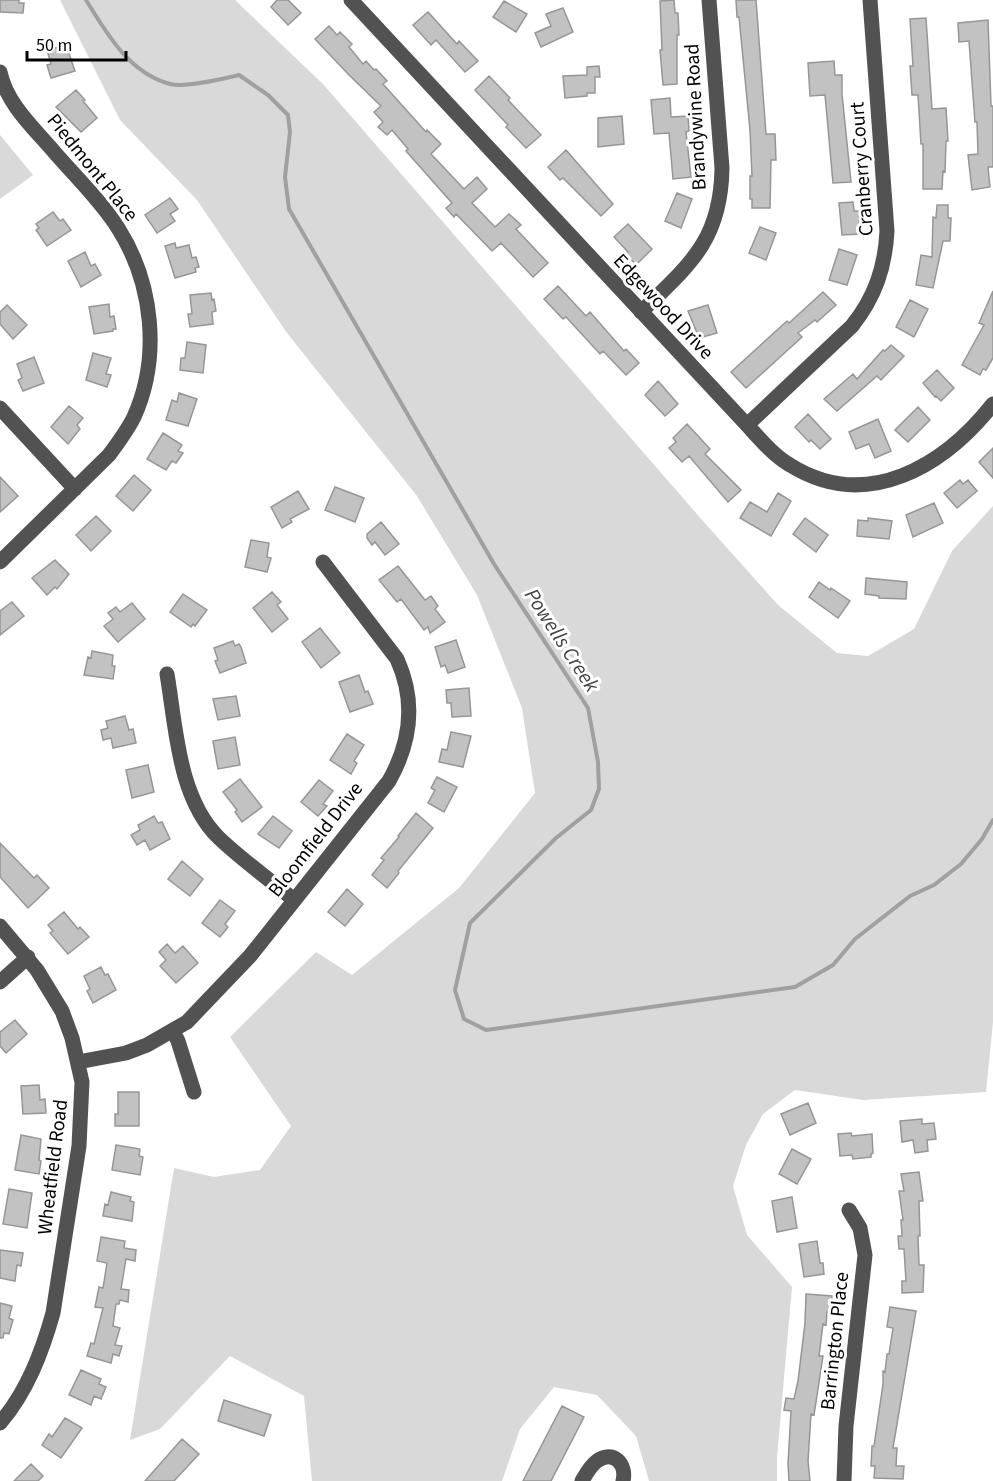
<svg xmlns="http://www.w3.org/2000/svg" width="993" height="1481" font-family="'Source Sans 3',sans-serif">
<rect width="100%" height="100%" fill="#fff"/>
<path fill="#d9d9d9" d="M60,0H235L323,84L703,521L778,605L837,653L868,656L914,629L952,551L993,506V1022L986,1092L863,1100L795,1090L763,1114L746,1145L733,1186L747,1235L792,1287L777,1457V1481H649L636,1436L597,1395L554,1387L520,1429L502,1481H312L304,1396L230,1356L160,1429L130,1440L174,1168L214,1177L260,1170L291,1126L230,1037L316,952L352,975L459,888L535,793L522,708L477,595L417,496L287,333L197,200L120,120Z
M0,135L33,175L0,199Z"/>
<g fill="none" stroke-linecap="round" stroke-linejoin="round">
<path stroke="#a0a0a0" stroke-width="4" d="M86,0C107,34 129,73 170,84C186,88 222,79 239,75L268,95L288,115L290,132L285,177L289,209L494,564L588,708L598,762L599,789L591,810L556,838L470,923L455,990L464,1019L486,1030L795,987L833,965L855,939L910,896L934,885L961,864L982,839L993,820"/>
</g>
<path fill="#c2c2c2" stroke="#969696" stroke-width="1.5" d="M0,0H19V3H24L23,13L0,12Z
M277,0H288L301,13L288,25L271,7Z
M674,0L675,13H678L679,35H677V84L663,85L660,50H662L660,1Z
M736,0H756L766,134H775L776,160H771L770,208H752V199H750V176H752L750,130L739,17H737Z
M504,1L527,14L516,32L493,17Z
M563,8L573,32L541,47L535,33L551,26L546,14Z
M428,12L457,44L459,41L478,61L465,72L436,40L431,45L413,25Z
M926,18L932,109L946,108L948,141H946L945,172L943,171L942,189H923V144H921L918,95H912L910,66H913L910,19Z
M988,20L991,106H993V167H988L990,187L972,190L968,155L978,154L977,122H975L969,41L959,42L958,23Z
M329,26L337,35L340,32L352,44L349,47L363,64L366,61L374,70L376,69L387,81L383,84L426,132L427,130L441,144L431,154L464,189L477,177L487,189L472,203L495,227L509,214L521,225L516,229L548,263L533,277L501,243L492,251L456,214L454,217L446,208L452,203L406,151L408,149L392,130L387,135L378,127L383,122L374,112L381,106L349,75L315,39Z
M66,45L75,71L51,78L47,65L51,64L47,50Z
M834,61L835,75H842V94L851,182L833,183L825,95L810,96L808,63Z
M599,66L600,77H595V93H587V96L565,98L563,76L587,75V67Z
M489,76L510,98L508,100L541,135L526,148L506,127L508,125L475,90Z
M76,90L85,100L83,101L97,118L81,132L56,107Z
M670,98L671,117L688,116L689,131L686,132L691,177L673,179L669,133L654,134L651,100Z
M622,116L624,144L598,147V118Z
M566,150L613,204L601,216L563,178L560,180L548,167Z
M677,193L692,199L681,228L665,221Z
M170,198L178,209L170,214L175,221L157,233L145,215Z
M853,202L854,211H859L860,234L842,235L839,203Z
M937,205H948V218H951L950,241H943L933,288L916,285L921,255L932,257L933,217L936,218Z
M53,212L60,221L63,219L71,230L47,246L36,230L39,228L36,224Z
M628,224L652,249L636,265L626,254L628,252L614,237Z
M760,227L776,233L766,260L749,253Z
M175,243L176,248L189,245L192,258L196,257L199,267L195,268L196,272L175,278L165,246Z
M839,249L857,255L847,285L829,280Z
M85,252L91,266L95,264L101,275L81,287L68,261Z
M558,286L586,316L590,312L624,351L626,349L639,363L626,375L603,351L600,354L566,317L563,319L544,299Z
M993,291V358L986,370L983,369L980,375L962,365L984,325L979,323Z
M823,292L836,305L817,322L815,320L798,333L802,337L746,388L731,372L787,321L789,323Z
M211,293L212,300L214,299L216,311L212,312L213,324L190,327L188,314H192L190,295Z
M910,300L928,309L914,337L896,327Z
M109,304L110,317L114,316L116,329H113V331L94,334L89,307Z
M7,305L27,325L13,339L0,324V312Z
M708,305L717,333L699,338L688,311Z
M187,342L206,345L203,373L180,370L181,358H185Z
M891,345L904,356L881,380L877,376L837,411L824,399L853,374L857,379L883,350L885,351Z
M93,353L111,358L106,374L111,375L107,387L86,380Z
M34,357L44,383L23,391L18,380L22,378L17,364Z
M937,370L954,388L941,401L936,396L935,397L923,383Z
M658,381L678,404L665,416L645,395Z
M179,393L197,399L188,426L166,420L172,400L177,402Z
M69,406L83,418L77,425L80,429L68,444L51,427Z
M918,407L930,420L908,442L895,430Z
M808,414L831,439L820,449L811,440L809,442L795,427Z
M878,419L891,451L875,458L869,444L856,449L849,432Z
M687,424L710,449L705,454L741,490L728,502L689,456L682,462L669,448L676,442L673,438Z
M163,433L182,445L178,451L183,453L176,463L172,461L166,470L147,459Z
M993,448V478L979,462Z
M134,475L151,490L133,511L116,496Z
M0,477L18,496L0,512Z
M960,480L963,484L968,480L977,491L957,508L944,493Z
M335,487L364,498L355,522L325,510Z
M298,491L309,509L290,519L292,522L282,528L271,507Z
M778,493L791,501L771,536L740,518L750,502L767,512Z
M934,503L943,523L913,537L906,515Z
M96,516L111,531L91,551L76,535Z
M805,518L828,535L816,552L793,534Z
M868,518L892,521L889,539L857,536L858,520L868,521Z
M381,522L399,544L385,555L375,542L372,545L367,538V534Z
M251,540L269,543L267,557L271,558L267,572L245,567Z
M55,560L69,574L57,589L55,587L47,595L32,578Z
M398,566L425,600L431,596L438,606L435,609L445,622L430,633L428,627L424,630L401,599L397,602L379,580Z
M866,578L907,582L906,599L879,598V596L865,594Z
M819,582L830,590L831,588L850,601L838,618L809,597Z
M272,592L281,602L277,605L288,619L272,632L253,608Z
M183,594L207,610L195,626L193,624L191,627L170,612Z
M12,602L24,616L0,635V611Z
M132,603L145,619L118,642L104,626L113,619L108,613L116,607L120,612Z
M320,628L340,653L321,668L302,642Z
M456,640L465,667L448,673L445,665L441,667L435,647Z
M233,641L235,646L239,644L241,647L246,663L220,673L215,661L218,660L214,648Z
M92,651L113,655L112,666H115L113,679L84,675L88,657L91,658Z
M359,675L365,692L368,691L373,704L350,712L339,682Z
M469,688L471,716L452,717L451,703H447L446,690Z
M236,696L240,716L218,720L213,699Z
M125,716L129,730L133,729L136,743L113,748L111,738L103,740L101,730L108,728L106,721Z
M451,732L471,736L463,767L439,762L442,749L447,750Z
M347,734L364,745L354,761L357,763L351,774L330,760Z
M235,737L240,765L218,769L213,741Z
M148,765L154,792L132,798L126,770Z
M437,777L457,787L444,812L428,803L435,790L431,788Z
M240,779L262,807L242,822L235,812L237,810L223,792Z
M319,780L333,791L323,804L327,806L318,816L301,802Z
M416,813L433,828L398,871L399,873L387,888L372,875L384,860L381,858L399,837L398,836Z
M154,816L158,823L162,822L170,839L150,850L145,840L137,845L131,835L140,830L138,825Z
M273,816L292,831L279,848L258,834Z
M0,843L34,878L37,875L49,888L28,908L0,877Z
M182,861L203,879L190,896L168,879Z
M347,889L363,904L345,926L328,912Z
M220,900L235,911L225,924L228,927L220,937L202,923Z
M64,912L78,929L80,927L89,937L68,954L50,933L53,931L48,925Z
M167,944L175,953L183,946L198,963L176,983L160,966L166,960L159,952Z
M101,967L105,975L108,974L116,990L93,1003L87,991L90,989L84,976Z
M15,1020L27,1034L6,1053L0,1046V1032Z
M39,1085L40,1100L45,1099L46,1113L23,1114L21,1086Z
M118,1092H139V1126H115V1114H118Z
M808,1103L816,1123L790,1135L781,1114Z
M922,1119V1124L934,1123L936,1139L927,1140L928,1151L915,1153L913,1140L902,1142L900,1121Z
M851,1133L852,1136L872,1134L873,1153L871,1154V1157L853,1159L852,1155L840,1156L838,1134Z
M21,1135L41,1139L39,1160L41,1161L39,1174L15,1170Z
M116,1145L140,1149L139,1156L143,1157L140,1175L112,1170Z
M792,1149L811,1159L797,1184L779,1174Z
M919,1172L923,1201H919L920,1236H918L919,1265H924L923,1292L902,1293V1281H906L904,1249H899L898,1236H902L901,1220H903L899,1191H904L901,1174Z
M9,1189L32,1193L27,1228L3,1224Z
M111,1192L131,1197L130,1201L134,1202L132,1221L103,1216L105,1204L108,1205Z
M792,1197L797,1228L777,1232L772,1201Z
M101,1237L125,1241L124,1248L136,1250L135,1261L126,1259L121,1289L129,1290L128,1302L120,1300L119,1304H116L113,1326L120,1328L115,1345L122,1346L119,1356L113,1354L111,1363L87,1356L91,1343L94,1344L103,1308L95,1307L99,1287L103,1288L107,1263L97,1261Z
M817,1241L820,1263H823L824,1274L804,1277L799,1244Z
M0,1250L23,1253L21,1266L17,1265L15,1281L0,1278Z
M806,1294L832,1296L831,1313L827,1312L826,1325L823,1324L819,1356H823L814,1415L811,1414L808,1461L810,1481H789L788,1464L791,1411L784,1410L786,1398L794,1399L798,1381L805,1323Z
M0,1303L12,1306L9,1318L13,1320L9,1334L4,1333L3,1338H0Z
M890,1307L916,1311L893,1448H897L896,1466H904L903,1479L874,1478L875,1466H871L872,1446H874L883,1384V1371L885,1372L887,1354H889L893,1328L887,1327Z
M81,1370L101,1379L99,1384L106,1387L101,1399L94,1396L91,1405L69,1395Z
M224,1400L271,1415L264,1436L218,1421Z
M562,1406L584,1417L551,1481H523Z
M65,1418L82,1428L61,1458L42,1445L49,1434L52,1437Z
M182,1439L199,1454L174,1481H145Z
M31,1464L43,1476L38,1481H14Z"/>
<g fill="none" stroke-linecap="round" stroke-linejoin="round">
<path stroke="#525252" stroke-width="15" d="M351,0L747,425C760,439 773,455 790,465C867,513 944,466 993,404
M0,72C7,105 35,129 56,154C77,178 101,201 118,228C153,283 161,357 134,417C127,431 118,443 109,455L0,562
M641,312C689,265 721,241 722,168L709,0
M0,408L75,489
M747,425L852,326C875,297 885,268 887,231L870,0
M167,674C176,727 178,798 219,838C242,860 269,879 294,900
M0,926L37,970L62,1011L72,1038L82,1082L79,1146L53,1313C42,1352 27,1392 0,1423
M0,982L28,957
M173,1031L178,1041L194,1092
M78,1062L126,1053L147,1045L187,1022L250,956L389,781C411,742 416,701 397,659L323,562
M582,1481C586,1474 590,1466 597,1461C613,1449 627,1464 623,1481
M844,1481L846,1426L865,1255L860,1228L849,1210"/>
</g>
<g text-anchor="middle" stroke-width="6" stroke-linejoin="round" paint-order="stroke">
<g font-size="20" fill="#000" stroke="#fff">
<text transform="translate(695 117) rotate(-93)" y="7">Brandywine Road</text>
<text transform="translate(93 167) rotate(51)" y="7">Piedmont Place</text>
<text transform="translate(861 169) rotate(-94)" y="7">Cranberry Court</text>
<text transform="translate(664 306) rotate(47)" y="7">Edgewood Drive</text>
<text transform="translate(315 839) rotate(-52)" y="7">Bloomfield Drive</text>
<text transform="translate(52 1167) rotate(-83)" y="7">Wheatfield Road</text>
<text transform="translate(834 1341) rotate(-84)" y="7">Barrington Place</text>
</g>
<g font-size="21" font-style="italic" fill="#414141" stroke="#fff">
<text transform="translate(562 640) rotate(57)" y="7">Powells Creek</text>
</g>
</g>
<path d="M27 51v9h99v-9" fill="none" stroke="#000000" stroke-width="3"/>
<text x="36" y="51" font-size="18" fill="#000000" stroke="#ffffff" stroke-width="4.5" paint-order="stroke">50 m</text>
</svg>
